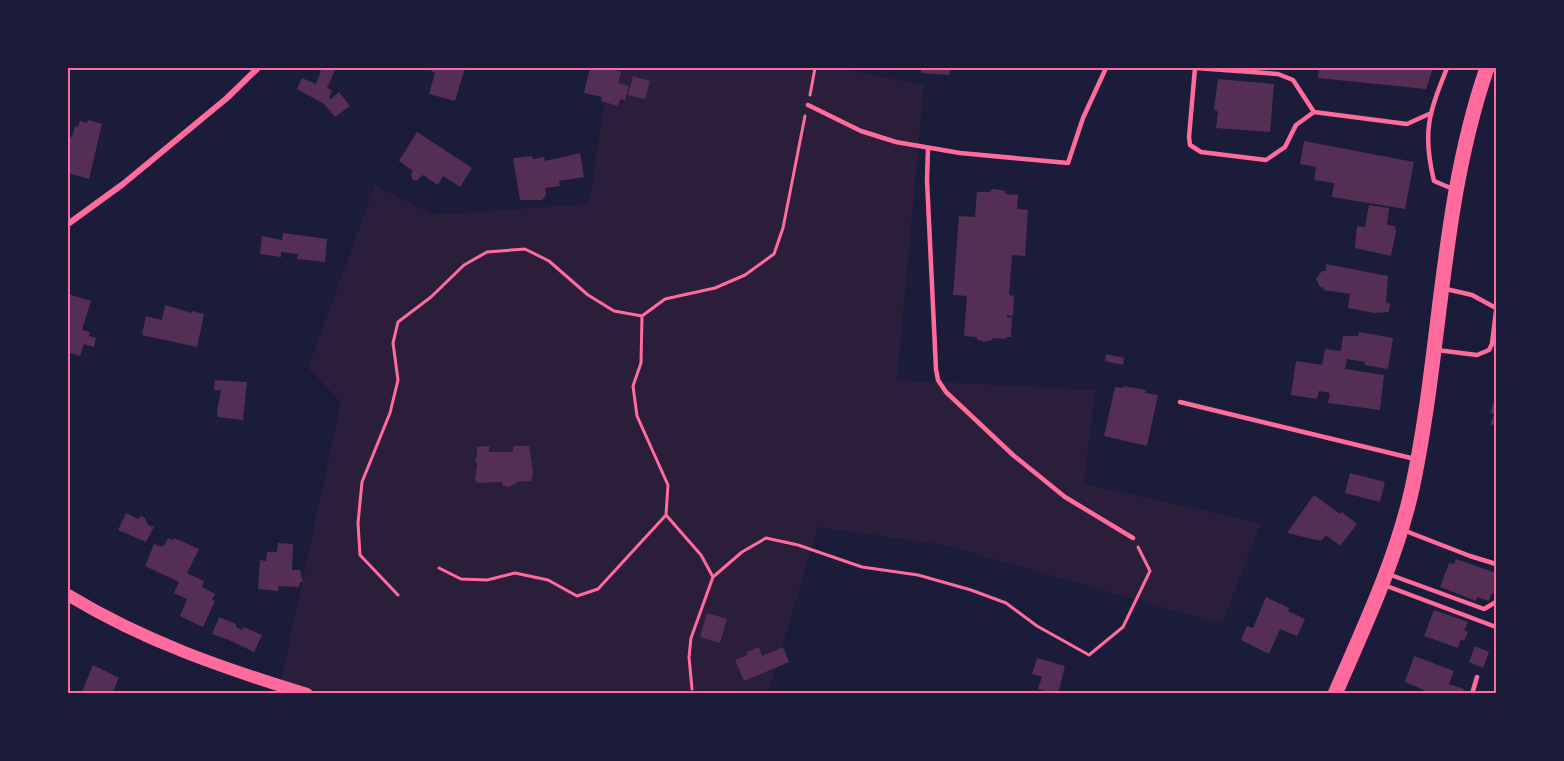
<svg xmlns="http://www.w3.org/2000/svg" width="1564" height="761" font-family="'Golos Text',sans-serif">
<rect width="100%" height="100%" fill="#1b1b3a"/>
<path fill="#2a1e3b" d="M610,68H837L924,85L897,380L1095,390L1084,484L1261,523L1222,624L944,545L818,527L768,693L318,694L280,686L341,402L308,368L375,185L434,215L589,204Z"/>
<path fill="#542f53" d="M314,68H336L327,88L332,90L329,98L331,99L339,92L350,106L335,117L324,104L297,89L302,78L316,84L321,71Z
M432,68H465L455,101L429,94L435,73L431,71Z
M590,68H609L621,72L618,83L629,86L625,100L620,99L618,106L601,101L602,97L584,93Z
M921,68H951L949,75L921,73Z
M1319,68H1433L1426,89L1318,78Z
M633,76L650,81L645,99L628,95Z
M1218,79L1274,84L1270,132L1216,128L1218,112L1214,109Z
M88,120L102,124L89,179L68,173V136L72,137L75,126L78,127L80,121L87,123Z
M417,132L472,168L460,187L443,176L438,185L423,175L416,181L412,179L411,174L413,171L399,161Z
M1304,141L1414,162L1405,209L1332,197L1334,183L1314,180L1316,167L1300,164Z
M580,153L584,177L559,181L560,186L545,188L546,195L542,200H520L513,158L532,156L533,159L544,157L545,161Z
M994,189L1005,191V194L1018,195L1017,209L1028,210L1025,256L1012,255L1009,295L1014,296L1013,316L1007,315V317L1012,318L1011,337H1006V339L992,338V340L984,342L977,339V337L964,336L967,296L953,295L959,216L975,217L977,192H990L991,190Z
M1369,205L1389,208L1387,225L1395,226L1396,232L1391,256L1355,248L1357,226L1365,227Z
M283,233L327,239L325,262L297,259L298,254L281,252V257L260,254L262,236L282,240Z
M1326,264L1388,276L1386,302L1390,304L1389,312L1374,313L1348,308L1350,294L1323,290L1324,288L1320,287L1316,279L1322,271H1326Z
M68,294L91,301L82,330L90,332L89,336L96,338L94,347L84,344L80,356L68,352V338L70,329L68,328Z
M165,305L192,313V311L204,314L197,347L142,335L146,316L162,320Z
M1359,332L1393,338L1388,369L1364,365L1365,362L1347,359L1345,369L1384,375L1380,410L1328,403L1330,393L1319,391L1317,399L1291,395L1296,361L1322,365L1325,349L1341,351L1343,336H1358Z
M1106,354L1124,358L1123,365L1105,361Z
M215,380L247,382L243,420L218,417L217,411L221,390H214Z
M1124,386L1146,390L1145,393L1158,395L1147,446L1104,436L1115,387L1123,388Z
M1496,395V426L1490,424L1494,414L1490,413Z
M489,446V452H513V446H529L533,473L531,481L516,482V484L509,487L502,485V482L477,483L475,479L477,465L475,459L477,455V447Z
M1350,473L1385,482L1380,502L1345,493Z
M1314,495L1340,514L1342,512L1357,524L1340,546L1326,535L1321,541L1287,533Z
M126,513L138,519L141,516L145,518L148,525L154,527L146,542L118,530Z
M168,538L173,540L174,538L199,549L187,573L204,581L202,587L215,594L212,600L215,601L203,627L180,616L187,599L174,593L179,582L145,566L154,544L161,547L162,545L164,546Z
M278,543L293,544L292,570H300L303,582H300L299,587L279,586L278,591L258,589L260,560L266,561L267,552H277Z
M1456,559L1496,573L1495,585L1496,586V594L1492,593L1489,601L1477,597L1476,601L1440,587L1449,563L1454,564Z
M1266,597L1289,608L1288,611L1305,619L1297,636L1280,629L1269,654L1241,640L1247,626L1253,628Z
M1434,610L1468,622L1464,630L1468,632L1464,641L1461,639L1458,648L1424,636Z
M707,613L727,619L720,643L700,637Z
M219,617L236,624V627L242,630L244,627L262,635L254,652L229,640L212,634Z
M1475,646L1489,652L1483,668L1469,662Z
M759,647L762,656L783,647L789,662L744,681L735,660L747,655L746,652Z
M1414,656L1454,671L1449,684L1464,689L1462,694H1433L1405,682Z
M1037,658L1065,666L1058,694L1038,689L1042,677L1032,674Z
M93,665L119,678L112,694L103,690L102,694H81Z"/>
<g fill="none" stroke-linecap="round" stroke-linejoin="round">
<path stroke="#ff6b9d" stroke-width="3" d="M810,95L815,68
M666,515L701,555L713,577L691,638L689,657L692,689
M439,568L461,579L487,580L515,573L548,580L577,596L598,589L666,515L668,485L637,416L633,386L641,363L642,316
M713,577L742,552L766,538L798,545L862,567L918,575L971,590L1006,603L1037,626L1089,655L1123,627L1150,571L1138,547
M398,595L360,555L358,523L362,482L390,413L398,380L393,343L398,322L431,297L464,265L487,252L525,249L549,261L588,295L614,311L642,316L665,299L715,288L745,275L774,254L783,228L805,116"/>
<path stroke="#ff6b9d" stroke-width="4.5" d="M1195,68L1189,137L1190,145L1201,152L1266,160L1285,147L1296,125L1314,112L1407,124L1429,114
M1196,68L1278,74L1293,80L1314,112
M1447,68C1429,113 1422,132 1434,181L1453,189
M808,105L861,131L896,142L960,153L1068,163L1083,118L1106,68
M928,148L927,180L936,369L938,380L946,392L1013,455L1065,497L1133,538
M1446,289L1472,295L1496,308
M1437,350L1477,355L1489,350L1492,344L1496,311
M1180,402L1415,459
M1403,530L1470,556L1496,564
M1388,574L1484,609L1496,602
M1384,585L1496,627
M1472,694L1477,677"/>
<path stroke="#ff6b9d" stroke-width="6" d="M68,224L123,184L227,98L258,68"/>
<path stroke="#ff6b9d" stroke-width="12" d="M68,595C144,641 222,668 307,694"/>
<path stroke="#ff6b9d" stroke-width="15" d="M1335,694C1364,627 1396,560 1412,489C1442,349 1440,204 1487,68"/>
</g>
<rect width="1564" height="761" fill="none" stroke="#1b1b3a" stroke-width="138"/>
<rect x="69" y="69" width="1426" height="623" fill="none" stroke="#ff6b9d" stroke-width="2"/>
</svg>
